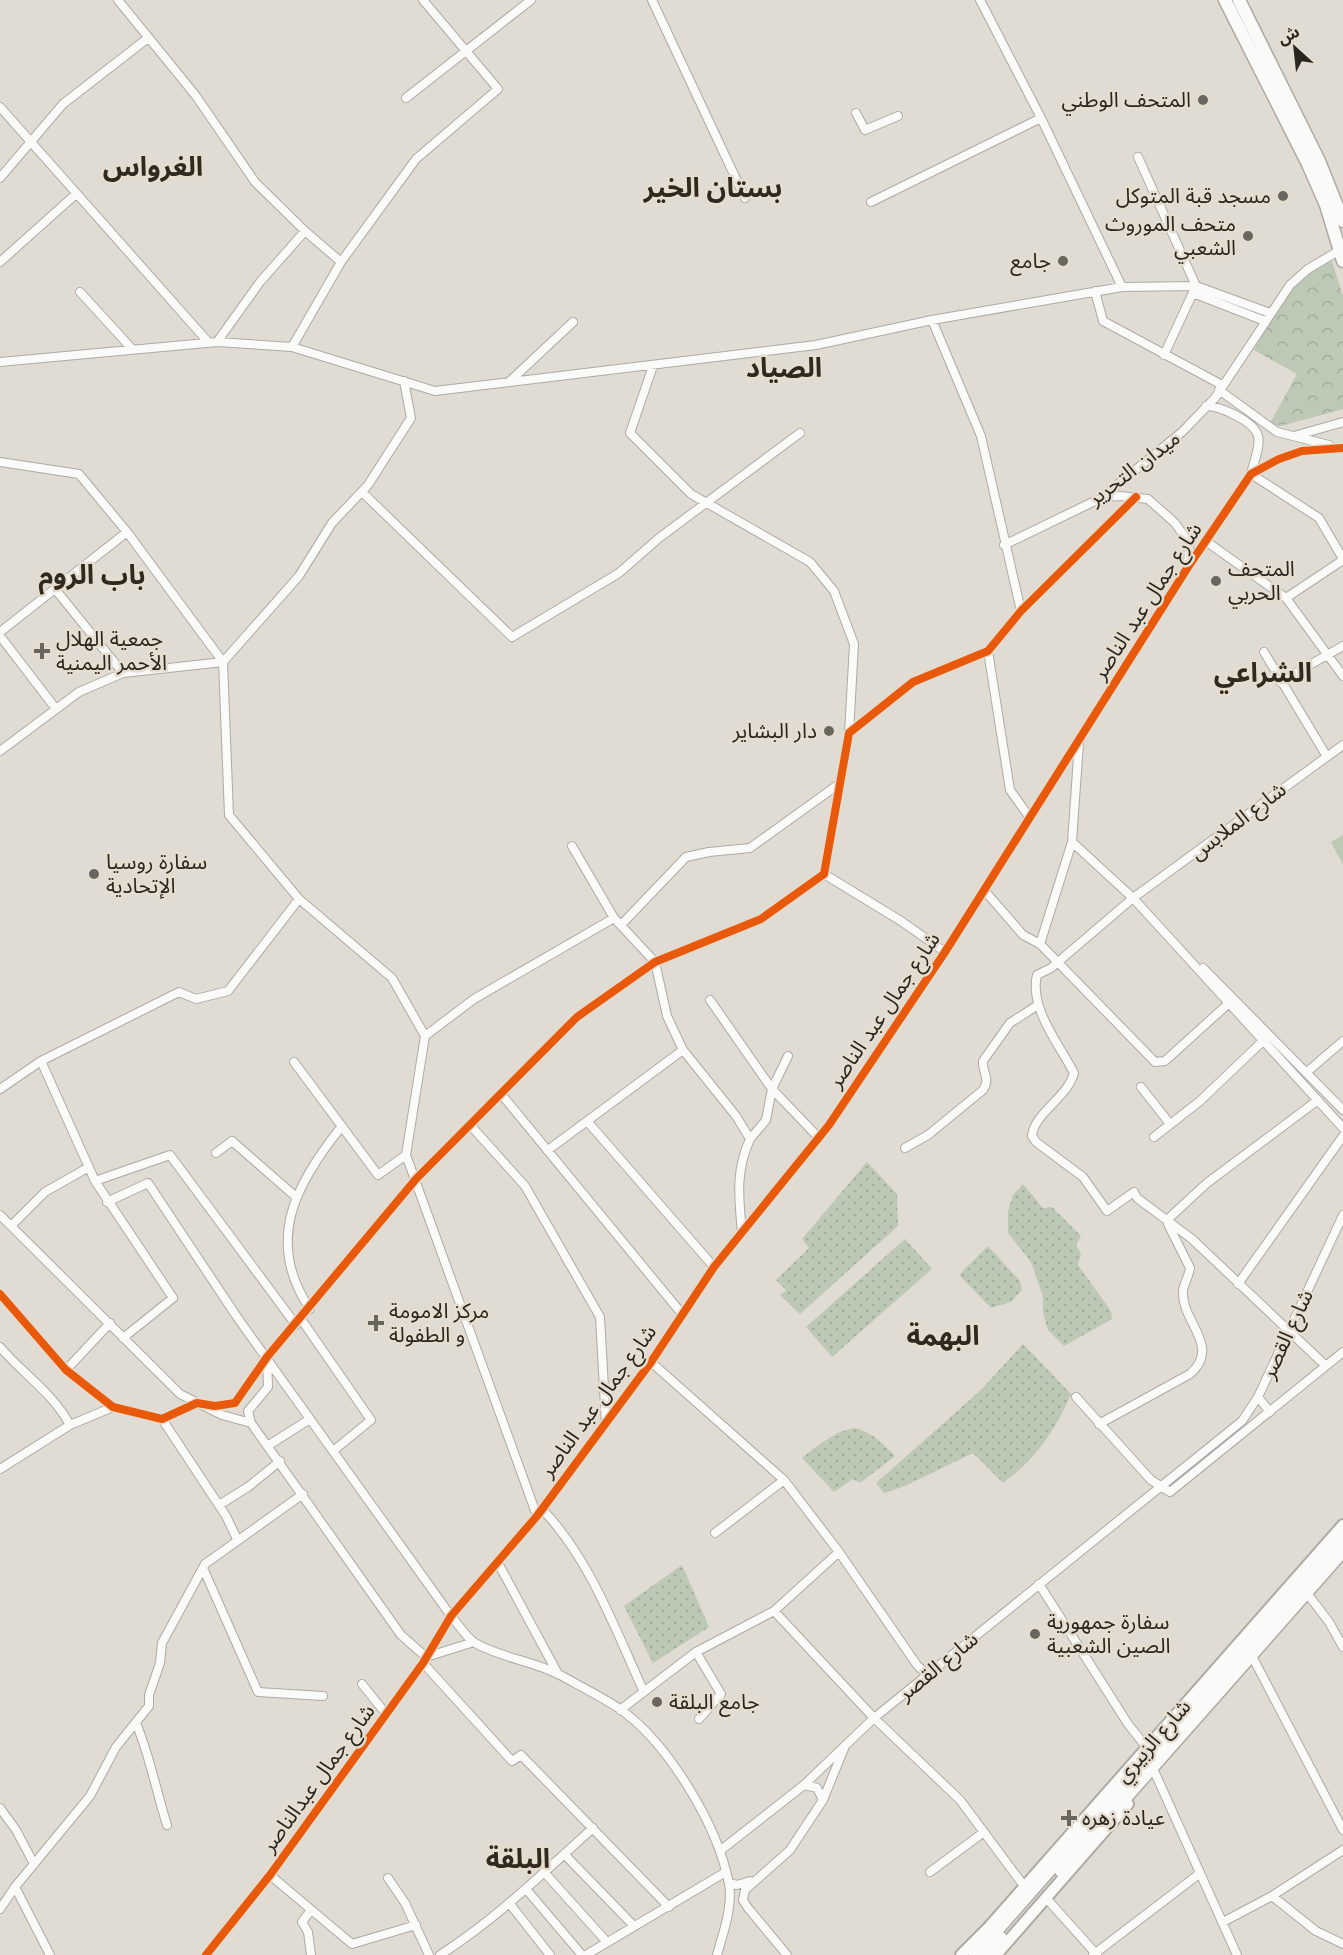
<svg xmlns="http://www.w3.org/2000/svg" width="1343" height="1955" font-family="Lato,'Noto Sans Arabic',sans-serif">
<defs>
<pattern id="grass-dots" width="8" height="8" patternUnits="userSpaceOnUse" patternTransform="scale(1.5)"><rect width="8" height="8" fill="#bdc9b4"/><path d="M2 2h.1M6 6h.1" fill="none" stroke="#a2ac9a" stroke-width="1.8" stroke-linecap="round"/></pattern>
<pattern id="park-crowns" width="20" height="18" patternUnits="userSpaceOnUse" patternTransform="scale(1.5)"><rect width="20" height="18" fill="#bdc9b4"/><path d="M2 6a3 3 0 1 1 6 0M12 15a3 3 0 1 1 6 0" fill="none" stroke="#a2ac9a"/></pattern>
</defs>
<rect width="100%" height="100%" fill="#e0dcd4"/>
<path fill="url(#grass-dots)" d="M867,1162L897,1194L898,1226L800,1314L780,1295L786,1290L776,1280L809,1248L802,1239Z
M1023,1184L1043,1208L1052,1207L1081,1236L1076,1245L1081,1254L1078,1265L1111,1311L1112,1319L1064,1346L1048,1330L1043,1312V1296L1031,1262L1008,1233V1211L1013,1195Z
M905,1239L932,1269L832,1357L806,1327Z
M988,1246L1020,1281L1022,1290L1011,1302L991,1308L959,1275Z
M1023,1344L1071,1394C1053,1434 1038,1456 1003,1483L973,1453L905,1486L884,1493L876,1483L981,1390Z
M855,1428C872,1432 883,1444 895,1456L860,1483L853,1479L834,1492L802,1458C818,1446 834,1431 855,1428Z
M682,1565L709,1627L653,1663L624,1606Z"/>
<path fill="url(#park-crowns)" d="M1332,261L1343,296V409L1281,426L1270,423L1297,374L1254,350C1278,310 1288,281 1332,261Z"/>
<path fill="#bdc9b4" d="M1343,835V865L1331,842Z"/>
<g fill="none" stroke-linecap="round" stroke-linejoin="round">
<g stroke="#adaaa4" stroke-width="10">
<path id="minor" d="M118,0L196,96L255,182L305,231L341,262
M652,0L745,198
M980,0L1041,118L1122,287
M406,98L531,0
M0,107L209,343
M856,113L865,130L898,116
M1138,157L1196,286L1164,355
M0,178L63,104L148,38
M871,202L1041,118
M0,262L76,194
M1095,291L1103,321L1222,385
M80,292L133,350
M1193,293L1265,321
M932,320L981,436L1021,611
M217,342L260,282L305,231
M292,347L341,262L416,159L498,89L423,0
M0,362L217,342L292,347L435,391L816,345L932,320L1122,287L1196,286L1270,313
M653,366L630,433L691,494L810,562L834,591L854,644L849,733
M509,382L573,322
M1219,390L1277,432L1329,445
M1206,406C1220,406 1254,421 1258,436C1261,446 1253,464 1251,474L1319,518L1343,559
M1294,436L1343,422
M0,462L79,474L127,532L223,662L229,815L299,899L392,978L425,1036L406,1155L537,1516
M362,492L512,637L619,573L659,538L800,433
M1103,497L1120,496L1148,499L1175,523L1189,543L1188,566
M1207,542L1286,598L1343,676
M1004,545L1101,498L1182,432L1215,398L1290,285L1308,269L1340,250
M55,589L123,673L223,662L299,576L332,523L368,485L411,418L404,381
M1286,598L1343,560
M0,632L127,532
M0,636L56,709
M988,651L1010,790L1030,818
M1264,652L1326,755
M1280,682L1343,646
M0,751L79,692L123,673
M1072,842L1133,898L1343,1128
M572,846L614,918
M824,874L901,921L945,952
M984,890L1023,935L1040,944L1155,1062L1165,1061L1229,1003
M621,925L686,857L709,852L750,848L839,784
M1040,944L1072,842L1079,743
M1203,968L1343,1110
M710,1000L772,1089L819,1138
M425,1036L474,999L614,918L655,962L667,1016L683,1050L736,1116L750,1139C735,1172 739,1198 742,1233
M41,1061L95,1181L173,1298L123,1338
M294,1062L378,1175L406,1155
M1307,1072L1343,1041
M1141,1087L1170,1124
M0,1089L41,1061L179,992L196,999L228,991L299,899
M502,1095L682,1314
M587,1121L714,1267
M471,1126L525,1186L600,1317L606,1424
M1154,1137L1200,1101L1265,1039
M750,1139L766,1120L772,1089L788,1056
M905,1148L928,1135L983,1090C991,1078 982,1073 983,1061L1010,1023L1038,1005
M548,1150L683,1050
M216,1153L232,1141L296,1197
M95,1181L170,1155L296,1325
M107,1202L148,1183L237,1317L451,1616C458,1624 466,1637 475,1643C501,1658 534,1661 560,1675C580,1686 602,1697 620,1709C669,1744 718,1826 729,1884C733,1907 723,1933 717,1955
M0,1215L180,1394L222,1415L251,1423
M1167,1220L1207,1183L1318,1100
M12,1225L45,1192L89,1167
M1238,1284L1343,1136
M0,1294L66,1370L113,1407L162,1419L197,1403L215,1406L235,1403L267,1357L416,1179L577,1017L655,962L761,919L824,874L849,733L913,682L988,651L1021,611L1136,497
M310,1309C264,1241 296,1183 342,1126
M301,1319L371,1420L333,1451
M0,1347C23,1374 53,1393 70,1425
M267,1359L268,1387L248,1411L251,1423L401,1635L426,1657
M651,1362L784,1480L839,1552L917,1665L927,1675
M1325,1365L1192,1239L1137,1198L1134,1192L1107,1211L1083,1177L1036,1142L1032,1136C1034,1113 1068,1097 1074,1073C1059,1044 1029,1008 1037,975L1051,968L1133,898L1343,745
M66,1370L110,1323
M1076,1397L1151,1480L1170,1492L1343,1352
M1258,1397L1270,1412
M162,1419L226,1516L237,1539
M1099,1424L1190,1374C1222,1346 1181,1322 1183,1291C1184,1283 1189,1276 1190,1268L1168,1224
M269,1445L310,1419
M0,1469L70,1425L113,1407
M219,1505L248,1487L280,1461
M542,1509C590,1559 615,1629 644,1692
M715,1533L784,1480
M498,1563L558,1674
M203,1568L258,1692L323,1696
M1039,1584L1128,1724L1147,1748
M1306,1592L1329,1622L1343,1647
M774,1611L874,1718L960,1800L1024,1886
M696,1652L721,1694L699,1719
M426,1657L474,1642
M1254,1660L1343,1830
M423,1663L512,1761L521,1755L669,1907
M362,1684L386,1714
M620,1710L696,1652L774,1611L839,1552
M136,1723C150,1756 156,1791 167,1825
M1155,1773L1237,1955
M804,1785L817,1788L823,1800
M0,1808L16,1830L34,1864
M721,1850L804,1785L874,1718L1242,1421L1258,1397L1343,1215
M564,1854L633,1925
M544,1872L606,1941
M930,1872L984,1832
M270,1875L352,1944L416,1925
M388,1878L405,1903L429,1955
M729,1883L737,1885L750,1881
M15,1887L50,1955
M526,1889L582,1955
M1272,1896L1316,1931L1343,1944
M1047,1899L1097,1955
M510,1904L550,1955
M0,1909L15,1887L90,1796L116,1747L149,1706V1695L160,1663L162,1643L205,1564L303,1494
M1223,1922L1272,1896L1343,1850
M206,1955L270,1875L423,1663L451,1616L537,1516L651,1362L714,1267L829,1125L945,952L1188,567L1251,474L1279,459L1302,451L1343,448
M311,1955L308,1932L302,1922L311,1910
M440,1955C496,1919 543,1873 593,1828
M586,1955L724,1873
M787,1955L748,1908L743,1900L745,1890L790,1850L823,1800L845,1746
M1093,1955L1199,1874"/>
</g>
<g stroke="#adaaa4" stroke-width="14">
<path id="secondary" d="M961,1955L989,1927L1343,1525
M996,1955L1128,1804"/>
</g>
<g stroke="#adaaa4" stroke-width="15">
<path id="primary" d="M1225,0L1308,164L1326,205L1343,261
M1239,0L1319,161L1343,221
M1061,1871L1343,1551
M975,1955L1343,1536
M986,1955L1001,1938"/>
</g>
<use href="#minor" stroke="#fafaf9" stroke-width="8"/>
<use href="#secondary" stroke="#fafaf9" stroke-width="10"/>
<use href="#primary" stroke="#fafaf9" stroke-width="12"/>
<g stroke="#e6ddce" stroke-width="11">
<path id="cycleway" d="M0,1294L66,1370L113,1407L162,1419L197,1403L215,1406L235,1403L267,1357L416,1179L577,1017L655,962L761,919L824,874L849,733L913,682L988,651L1021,611L1136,497
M206,1955L270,1875L423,1663L451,1616L537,1516L651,1362L714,1267L829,1125L945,952L1188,567L1251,474L1279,459L1302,451L1343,448"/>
</g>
<use href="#cycleway" stroke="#e8590c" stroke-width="8"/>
</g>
<g fill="#69665f" stroke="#e6ddce" stroke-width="2">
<circle cx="1203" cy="100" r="6"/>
<circle cx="1283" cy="196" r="6"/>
<circle cx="1248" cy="236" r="6"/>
<circle cx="1063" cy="261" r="6"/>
<circle cx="1216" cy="581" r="6"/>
<path d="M39 642h6v6h6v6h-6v6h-6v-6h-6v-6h6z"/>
<circle cx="829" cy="731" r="6"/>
<circle cx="94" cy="874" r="6"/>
<path d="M373 1314h6v6h6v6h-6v6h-6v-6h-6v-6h6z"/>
<circle cx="1035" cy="1634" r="6"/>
<circle cx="657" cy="1702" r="6"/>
<path d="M1066 1809h6v6h6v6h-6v6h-6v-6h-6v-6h6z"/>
</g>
<g text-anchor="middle" stroke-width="5" stroke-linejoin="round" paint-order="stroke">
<g font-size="21" fill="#292620" stroke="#e6ddce" text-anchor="start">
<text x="1191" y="107" text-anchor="end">المتحف الوطني</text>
<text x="1271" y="203" text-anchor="end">مسجد قبة المتوكل</text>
<text x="1236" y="231" text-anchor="end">متحف الموروث<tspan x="1236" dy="24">الشعبي</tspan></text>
<text x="1051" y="268" text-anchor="end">جامع</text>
<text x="1228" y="576">المتحف<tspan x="1228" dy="24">الحربي</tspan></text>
<text x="56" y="646">جمعية الهلال<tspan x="56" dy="24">الأحمر اليمنية</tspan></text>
<text x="817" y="738" text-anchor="end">دار البشاير</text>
<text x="106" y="869">سفارة روسيا<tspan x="106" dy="24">الإتحادية</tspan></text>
<text x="389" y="1318">مركز الامومة<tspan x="389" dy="24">و الطفولة</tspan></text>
<text x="1047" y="1629">سفارة جمهورية<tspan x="1047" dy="24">الصين الشعبية</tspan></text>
<text x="669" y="1709">جامع البلقة</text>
<text x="1082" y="1825">عيادة زهره</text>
</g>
<g font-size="21" fill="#292620" stroke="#e6ddce">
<text transform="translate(1134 468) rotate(-37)" y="7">ميدان التحرير</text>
<text transform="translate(1147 601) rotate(-57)" y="7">شارع جمال عبد الناصر</text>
<text transform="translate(1238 821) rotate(-37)" y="7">شارع الملابس</text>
<text transform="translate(884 1010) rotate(-56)" y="7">شارع جمال عبد الناصر</text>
<text transform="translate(1287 1334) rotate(-65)" y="7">شارع القصر</text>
<text transform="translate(598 1401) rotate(-54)" y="7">شارع جمال عبد الناصر</text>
<text transform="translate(938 1666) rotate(-39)" y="7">شارع القصر</text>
<text transform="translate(1153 1741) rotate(-49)" y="7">شارع الزبيري</text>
<text transform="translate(318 1778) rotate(-54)" y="7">شارع جمال عبدالناصر</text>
</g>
<g font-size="27" font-weight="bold" fill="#30291e" stroke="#e6ddce">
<text x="153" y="176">الغرواس</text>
<text x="713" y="197">بستان الخير</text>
<text x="784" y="377">الصياد</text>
<text x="92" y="584">باب الروم</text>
<text x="1263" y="682">الشراعي</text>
<text x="943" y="1345">البهمة</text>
<text x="518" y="1868">البلقة</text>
</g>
</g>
<g transform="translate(1295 48) rotate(333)" stroke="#e6ddce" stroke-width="4.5" paint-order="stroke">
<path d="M0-4.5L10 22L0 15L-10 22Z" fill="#292620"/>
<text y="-9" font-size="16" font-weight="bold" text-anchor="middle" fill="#292620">ش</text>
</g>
</svg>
